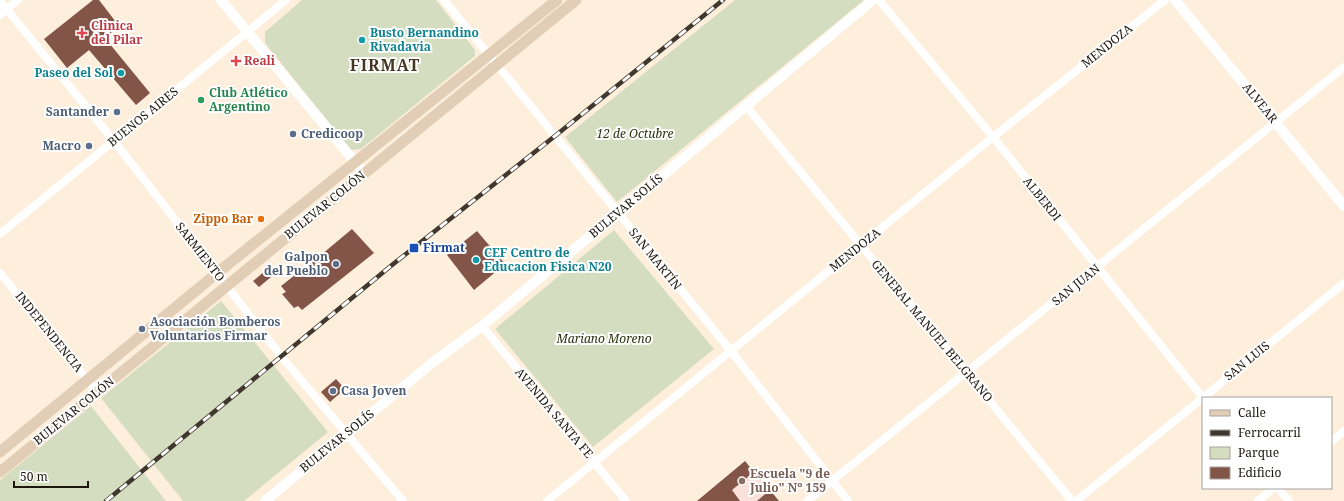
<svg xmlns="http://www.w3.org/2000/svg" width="1344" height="501" font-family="'Noto Serif',serif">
<rect width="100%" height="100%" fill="#feefdc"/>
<path fill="#fbe1dc" d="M745,461L779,501H697Z"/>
<path fill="#d5ddc0" d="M302,0H436L475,50V56L361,149L351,150L265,43V32Z
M735,0H864L617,202L565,137Z
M614,230L714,349L593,447L495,329Z
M221,301L328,432L244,501H183L101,398Z
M91,406L166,501H0V480Z"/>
<path fill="#835548" d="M93,0H99L119,26L105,38L150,93L136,105L89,50L67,68L44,39Z
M352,229L374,253L302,310L298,306L294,308L282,294L286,292L281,286L295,275H297Z
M477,231L505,264L474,290L447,255Z
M265,271L271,277L259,287L253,281Z
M336,379L345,389L330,402L321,392Z
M745,461L754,472L732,490L740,501H697Z
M770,490L779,501H757Z"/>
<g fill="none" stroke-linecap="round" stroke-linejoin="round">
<path stroke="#fff" stroke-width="8" d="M444,0L731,351L848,501
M879,0L993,137L1203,398
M0,1L114,141L281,356L403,501
M0,15L18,0
M746,106L1072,501
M0,234L286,0
M0,273L97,392
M482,326L626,501
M1331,442L1344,431
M1278,488L1289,501
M547,501L993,137L1165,0
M807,501L1344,67
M1076,501L1344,283
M1258,501L1273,488"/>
<path stroke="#fff" stroke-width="10" d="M221,0L364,173
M1175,0L1344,206
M265,501L432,363L482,326L873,0"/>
<path stroke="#e2ceb7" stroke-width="11" d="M0,452L216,274L557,0
M0,472L576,0"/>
<g stroke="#40382e" stroke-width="4.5">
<path id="rail" d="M106,501L392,265L555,136L723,0"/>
</g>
<use href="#rail" stroke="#fff" stroke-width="3" stroke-dasharray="9" stroke-linecap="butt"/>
</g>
<g fill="#e0444e" stroke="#fff" stroke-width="1.5">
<path d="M80 27h4v4h4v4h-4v4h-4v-4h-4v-4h4z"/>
<path d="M234 55h4v4h4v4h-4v4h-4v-4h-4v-4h4z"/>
</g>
<g fill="#0f9aa8" stroke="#fff" stroke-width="1.5">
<circle cx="362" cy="40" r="4"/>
<circle cx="121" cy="73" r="4"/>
<circle cx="476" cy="260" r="4"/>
</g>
<circle fill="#2e9e5b" stroke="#fff" stroke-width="1.5" cx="201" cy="100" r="4"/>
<g fill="#5c6f8a" stroke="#fff" stroke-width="1.5">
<circle cx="117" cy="112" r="4"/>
<circle cx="293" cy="134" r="4"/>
<circle cx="89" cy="146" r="4"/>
<circle cx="336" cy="264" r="4"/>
<circle cx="142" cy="329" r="4"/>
<circle cx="333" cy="391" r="4"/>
</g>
<circle fill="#e8710a" stroke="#fff" stroke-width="1.5" cx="261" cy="219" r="4"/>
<rect fill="#1a4fb4" stroke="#fff" stroke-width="1.5" x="409" y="243" width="10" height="10" rx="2"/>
<circle fill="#8d6e63" stroke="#fff" stroke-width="1.5" cx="742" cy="481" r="4"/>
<g text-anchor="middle" stroke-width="4" stroke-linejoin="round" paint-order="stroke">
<g font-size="12" font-weight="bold" fill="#be3a42" stroke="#fff" text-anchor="start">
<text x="91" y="30">Clinica<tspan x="91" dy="14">del Pilar</tspan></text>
<text x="244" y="65">Reali</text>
</g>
<g font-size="12" font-weight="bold" fill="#0d838f" stroke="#fff" text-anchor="start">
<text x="370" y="37">Busto Bernandino<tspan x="370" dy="14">Rivadavia</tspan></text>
<text x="113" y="77" text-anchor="end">Paseo del Sol</text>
<text x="484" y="257">CEF Centro de<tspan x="484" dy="14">Educacion Fisica N20</tspan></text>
</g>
<g font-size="12" fill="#1c160d" stroke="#fff">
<text transform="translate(1107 46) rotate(-39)" y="4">MENDOZA</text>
<text transform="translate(1260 103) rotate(51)" y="4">ALVEAR</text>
<text transform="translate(143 117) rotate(-39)" y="4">BUENOS AIRES</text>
<text transform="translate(1042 199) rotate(51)" y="4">ALBERDI</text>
<text transform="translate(325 205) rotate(-39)" y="4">BULEVAR COLÓN</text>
<text transform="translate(626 206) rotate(-40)" y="4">BULEVAR SOLÍS</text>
<text transform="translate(855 250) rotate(-39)" y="4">MENDOZA</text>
<text transform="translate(200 252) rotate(52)" y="4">SARMIENTO</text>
<text transform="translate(655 259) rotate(51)" y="4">SAN MARTÍN</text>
<text transform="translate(1076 285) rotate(-39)" y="4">SAN JUAN</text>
<text transform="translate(932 331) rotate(50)" y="4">GENERAL MANUEL BELGRANO</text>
<text transform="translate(49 332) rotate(51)" y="4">INDEPENDENCIA</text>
<text transform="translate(1247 361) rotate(-39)" y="4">SAN LUIS</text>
<text transform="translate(74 411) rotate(-39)" y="4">BULEVAR COLÓN</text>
<text transform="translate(554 413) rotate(50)" y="4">AVENIDA SANTA FE</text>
<text transform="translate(337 441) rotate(-39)" y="4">BULEVAR SOLÍS</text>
</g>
<g font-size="12" font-weight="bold" fill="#27864d" stroke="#fff" text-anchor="start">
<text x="209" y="97">Club Atlético<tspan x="209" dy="14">Argentino</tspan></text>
</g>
<g font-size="12" font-weight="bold" fill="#4e5e75" stroke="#fff" text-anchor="end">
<text x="109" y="116">Santander</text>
<text x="301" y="138" text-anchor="start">Credicoop</text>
<text x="81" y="150">Macro</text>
<text x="328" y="261">Galpon<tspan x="328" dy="14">del Pueblo</tspan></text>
<text x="150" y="326" text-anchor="start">Asociación Bomberos<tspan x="150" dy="14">Voluntarios Firmar</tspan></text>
<text x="341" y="395" text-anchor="start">Casa Joven</text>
</g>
<g font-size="12" font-style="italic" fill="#2a320d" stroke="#fff">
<text x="635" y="138">12 de Octubre</text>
<text x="604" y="343">Mariano Moreno</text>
</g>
<g font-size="12" font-weight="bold" fill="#c56008" stroke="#fff" text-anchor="end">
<text x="253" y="223">Zippo Bar</text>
</g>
<g font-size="12" font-weight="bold" fill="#164399" stroke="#fff" text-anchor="start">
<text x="423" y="252">Firmat</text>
</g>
<g font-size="12" font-weight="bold" fill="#785e54" stroke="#fff" text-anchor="start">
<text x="750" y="478">Escuela "9 de<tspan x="750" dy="14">Julio" Nº 159</tspan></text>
</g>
<g font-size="16" font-weight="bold" letter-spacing="1" fill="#443622" stroke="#fff">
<text x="385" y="71">FIRMAT</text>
</g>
</g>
<rect x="1202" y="397" width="130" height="92" fill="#ffffff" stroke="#a4a29e"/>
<rect x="1210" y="410" width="20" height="6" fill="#e2ceb7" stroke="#a4a29e"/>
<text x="1238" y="417" font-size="12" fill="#1c160d">Calle</text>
<rect x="1210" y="430" width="20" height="6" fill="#40382e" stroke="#a4a29e"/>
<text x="1238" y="437" font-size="12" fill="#1c160d">Ferrocarril</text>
<rect x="1210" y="447" width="20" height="12" fill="#d5ddc0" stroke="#a4a29e"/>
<text x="1238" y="457" font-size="12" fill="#1c160d">Parque</text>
<rect x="1210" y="467" width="20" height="12" fill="#835548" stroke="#a4a29e"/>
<text x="1238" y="477" font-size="12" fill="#1c160d">Edificio</text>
<path d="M14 481v6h74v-6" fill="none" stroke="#1c160d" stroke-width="2"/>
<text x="20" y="481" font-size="12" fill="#1c160d" stroke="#ffffff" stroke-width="3" paint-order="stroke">50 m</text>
</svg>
